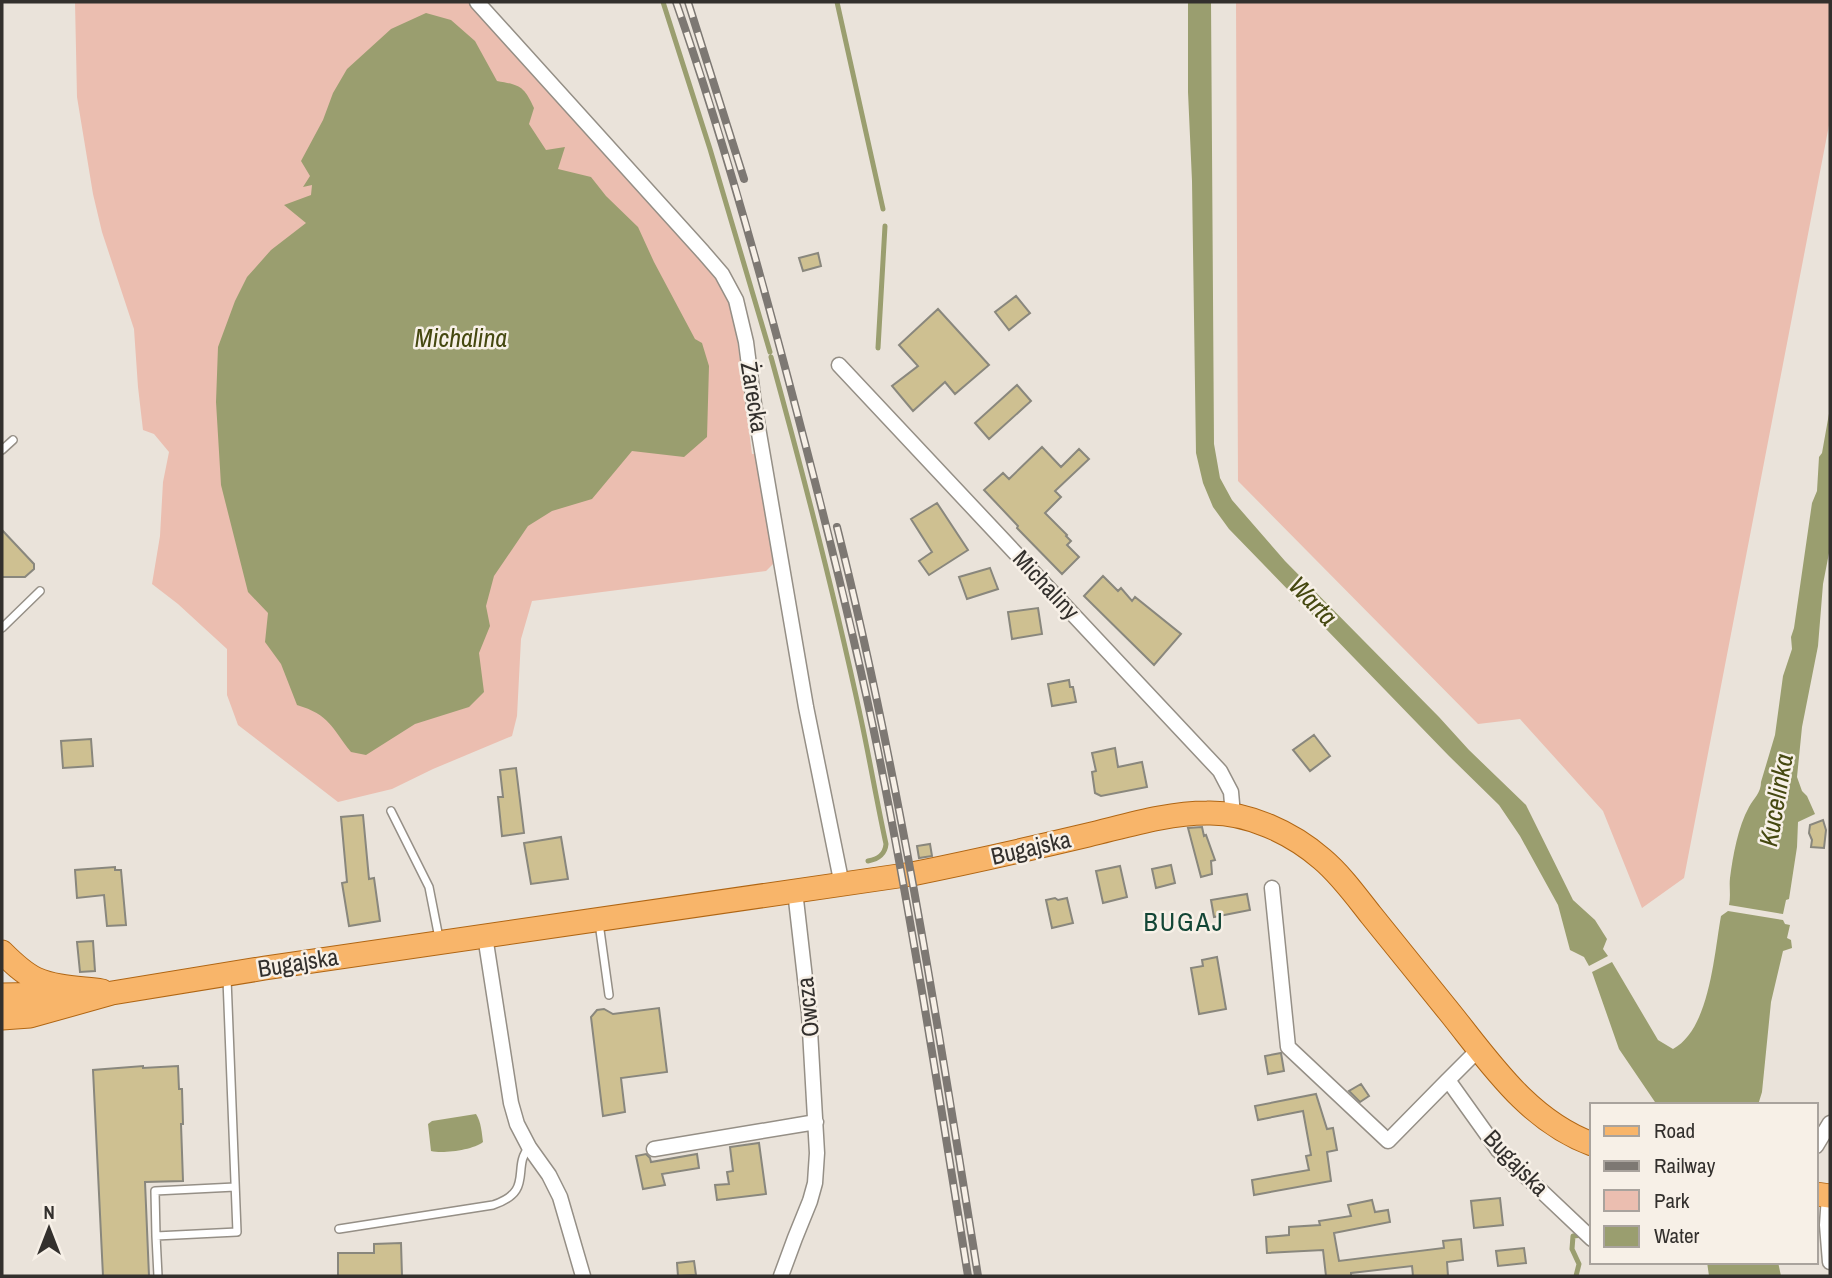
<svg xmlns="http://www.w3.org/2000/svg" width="1832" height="1278" font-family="'Archivo Narrow',sans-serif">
<rect width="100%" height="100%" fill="#eae3da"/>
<path fill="#ebbeb0" d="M75,2H470L713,272L729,297L738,345L752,454L763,453L780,557L766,571L532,601L521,639L517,716L512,736L433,769L392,789L338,802L238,725L227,695V649L178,604L152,584L160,536L163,482L169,452L154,434L143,430L138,387L134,329L102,232L93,194L77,97Z
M1236,2H1830V120L1684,878L1642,908L1603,811L1520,719L1478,724L1238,481Z"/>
<path fill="#9a9e6f" d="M1188,2H1211L1214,444L1220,478L1232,500L1285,561L1439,717L1469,750L1526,805L1573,900L1595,920L1607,939L1603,949L1608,956L1589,966L1584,957L1570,950L1558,905L1520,836L1499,805L1449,756L1229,529L1213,507L1203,483L1196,453L1192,181L1188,92Z
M426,13L451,20L475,41L497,81C520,85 524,86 534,108L529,124L546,150L565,147L558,169L591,177L606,196L638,227L654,262L695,339L702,343L709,366L707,437L684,457L632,451L592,499L552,511L528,526L494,576L486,606L490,626L479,653L484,692L469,707L415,724L366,755L351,752C331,727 330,715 297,705L281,664L265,642L268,613L248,592L221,485L216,402L218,347L235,301L247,277L271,250L306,223L284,205L311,195L312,185L303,187L310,176L301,161L323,120L333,93L347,69L391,29Z
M1830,408V548L1823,584L1818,646L1802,727L1797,777L1802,791L1807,796L1815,814L1798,822L1797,847L1789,899L1786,900L1783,914L1729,905C1731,896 1729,887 1730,878C1733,855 1738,827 1749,807C1754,798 1761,793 1761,782L1775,735L1783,676L1792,649L1791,637L1794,628L1812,503L1817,491L1819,457L1822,453Z
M1728,911L1783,920L1785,924L1790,925L1787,938L1791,940L1792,948L1783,951L1771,1002L1762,1092L1758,1105H1657L1619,1049L1592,972L1612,962L1658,1040L1673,1049C1710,1029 1714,954 1721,916Z
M476,1114C481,1121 482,1134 483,1142C473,1150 443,1154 431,1151L428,1124L432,1121Z
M1707,1262H1778L1781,1276H1709Z"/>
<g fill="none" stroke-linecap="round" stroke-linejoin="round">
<path stroke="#9a9e6f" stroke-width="5" d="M663,2L710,149L770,352
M837,2L883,209
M878,348L885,226
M771,357C804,477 835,597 861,719C870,761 877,803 886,844C885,855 878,859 868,861
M1576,1276L1579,1264L1572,1249L1573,1236L1583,1235"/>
</g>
<path fill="#cec091" stroke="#89877d" stroke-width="2" d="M818,253L821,266L803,271L799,258Z
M1016,296L1030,313L1009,330L995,312Z
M938,309L989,365L955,394L945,382L913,411L892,386L918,366L899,345Z
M1017,385L1031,401L989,439L975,423Z
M1042,447L1061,467L1079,449L1089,459L1055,491L1061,497L1045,513L1067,535L1066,536L1071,541L1067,545L1079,557L1062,574L1017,528L1018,526L984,490L1003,473L1009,479Z
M937,503L968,550L929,575L919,561L932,552L911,519Z
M2,530L34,564V569L25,577H2Z
M990,568L998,589L967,599L959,577Z
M1103,576L1118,591L1121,588L1132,601L1135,597L1181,634L1154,665L1084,596Z
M1038,608L1042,634L1012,639L1008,612Z
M1069,680L1070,687H1073L1076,702L1052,706L1048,684Z
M1314,735L1330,756L1310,771L1293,750Z
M91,739L93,766L63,768L61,741Z
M1115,748L1118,767L1142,762L1147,787L1101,796L1095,793L1092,772L1096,771L1092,753Z
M516,768L524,833L502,836L498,797H503L500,770Z
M363,815L369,879L374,878L380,921L349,926L342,883L347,882L341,817Z
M1823,820L1826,830L1824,848L1811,847L1812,840L1809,833L1810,825Z
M1202,827L1204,836L1206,835L1215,860L1211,861L1212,874L1201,877L1188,828Z
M561,837L568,879L531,884L524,843Z
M930,844L932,856L919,858L917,846Z
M1171,865L1175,883L1156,888L1152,869Z
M1120,866L1127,897L1103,903L1096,871Z
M115,867V870H121L126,925L107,926L104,895L77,898L75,870Z
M1247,894L1250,910L1214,917L1211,900Z
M1055,898L1058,900L1067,898L1073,923L1052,928L1046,900Z
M93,941L95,971L80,972L77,942Z
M1217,957L1226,1009L1199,1014L1191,968L1203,966L1202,960Z
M659,1008L667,1072L621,1078L625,1112L603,1116L591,1017L597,1010L604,1009L613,1014Z
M1281,1053L1284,1071L1268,1074L1265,1056Z
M143,1066V1068L178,1066L179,1089H182L183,1124H181L183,1181L145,1182L149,1276H103L93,1070Z
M1361,1084L1369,1096L1360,1102L1349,1091Z
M1316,1094L1327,1129L1333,1128L1337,1150L1327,1152L1331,1181L1254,1195L1252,1180L1309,1170L1306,1156L1311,1155L1303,1111L1258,1120L1255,1106Z
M759,1143L766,1194L717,1200L715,1185L729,1184L727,1172L733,1171L730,1147Z
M646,1154L650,1158L651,1162L697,1154L699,1168L662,1174L665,1185L643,1189L636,1156Z
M1500,1198L1503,1225L1474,1228L1471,1201Z
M1372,1200L1375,1212L1388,1210L1390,1222L1334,1233L1339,1261L1444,1248L1443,1241L1461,1239L1463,1260L1447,1262L1448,1276H1413L1412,1266L1351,1273V1276H1326L1323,1250L1267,1253L1266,1237L1289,1235V1227L1320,1225L1319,1221L1351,1216L1348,1205Z
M401,1243L402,1276H338V1253H374V1244Z
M1524,1248L1526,1263L1498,1266L1496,1251Z
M694,1261L696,1275L678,1276L677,1263Z"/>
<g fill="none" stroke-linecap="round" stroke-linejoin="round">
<g stroke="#958f86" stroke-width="10">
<path id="service" d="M2,450L13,440
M2,628L40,591
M391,811L429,887L439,938
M599,923L609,995
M227,979L237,1232L156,1236L155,1191L235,1187
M339,1229L493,1205C535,1191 511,1168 529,1147
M156,1236L158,1276"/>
</g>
<g stroke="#958f86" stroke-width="17">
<path id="minor" d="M477,2L703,252L722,274L736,300L746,342L754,404L806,707L842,885
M839,365L1220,771L1231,792L1233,815
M1272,888L1288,1047L1388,1141L1448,1080
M485,936L511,1103L517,1124L529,1147L549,1175L560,1197L583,1276
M1479,1049L1448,1080L1498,1150L1592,1239
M1816,1146L1830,1123
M654,1149L816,1122
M1829,1196L1827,1225L1830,1262
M781,1276L795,1238L810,1201L815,1183L817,1153L809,1013L795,891"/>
</g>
<g stroke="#b06614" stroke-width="25">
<path id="primary" d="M2,952C12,962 23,973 36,979C56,988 81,988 102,991
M2,995L60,994
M2,1018L30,1016L112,993L265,968L912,874C971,862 1029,849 1088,835C1126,826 1167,813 1207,813C1248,812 1292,833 1322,859C1341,875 1356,896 1371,915C1398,948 1424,981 1451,1014C1491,1064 1529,1121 1592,1144
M1816,1194L1830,1196"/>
</g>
<use href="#service" stroke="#fff" stroke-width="7"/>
<use href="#minor" stroke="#fff" stroke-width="14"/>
<use href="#primary" stroke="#f8b56a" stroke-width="23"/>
<g stroke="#7d7873" stroke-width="8">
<path id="rail" d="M676,2C720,128 756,257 790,386C822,507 853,628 878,751C913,925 940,1101 968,1276
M688,2L744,179
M837,527C899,774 938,1025 978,1276"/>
</g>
<use href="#rail" stroke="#f7f0e7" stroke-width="5" stroke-dasharray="16" stroke-linecap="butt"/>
</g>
<g text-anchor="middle" stroke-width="5" stroke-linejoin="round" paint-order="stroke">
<g font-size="24" fill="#33302d" stroke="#f7f0e7">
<text transform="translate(754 397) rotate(81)" y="8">Żarecka</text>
<text transform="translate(1046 585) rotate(47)" y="8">Michaliny</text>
<text transform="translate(1031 848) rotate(-13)" y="8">Bugajska</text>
<text transform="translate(298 963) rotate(-9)" y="8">Bugajska</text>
<text transform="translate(808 1007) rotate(-96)" y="8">Owcza</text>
<text transform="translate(1516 1163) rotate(46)" y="8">Bugajska</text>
</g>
<g font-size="26" font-style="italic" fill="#454810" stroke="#f7f0e7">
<text x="461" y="347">Michalina</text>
<text transform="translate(1313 601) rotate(46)" y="9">Warta</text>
<text transform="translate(1776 800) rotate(-80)" y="9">Kucelinka</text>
</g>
<g font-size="26" letter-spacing="2" fill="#134636" stroke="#f7f0e7">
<text x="1184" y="931">BUGAJ</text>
</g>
</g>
<rect width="1832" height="1278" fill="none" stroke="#33302d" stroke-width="7"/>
<rect x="1590" y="1103" width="228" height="161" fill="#f7f0e7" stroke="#a9a39d" stroke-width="2"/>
<rect x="1604" y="1126" width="35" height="10" fill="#f8b56a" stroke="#a9a39d" stroke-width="2"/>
<text x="1654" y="1138" font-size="21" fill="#33302d">Road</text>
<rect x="1604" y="1161" width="35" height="10" fill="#7d7873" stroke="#a9a39d" stroke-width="2"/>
<text x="1654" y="1173" font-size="21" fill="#33302d">Railway</text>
<rect x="1604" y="1190" width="35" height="21" fill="#ebbeb0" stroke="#a9a39d" stroke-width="2"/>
<text x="1654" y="1208" font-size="21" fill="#33302d">Park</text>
<rect x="1604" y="1226" width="35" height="21" fill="#9a9e6f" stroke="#a9a39d" stroke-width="2"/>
<text x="1654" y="1243" font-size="21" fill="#33302d">Water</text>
<g transform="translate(49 1229)" stroke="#f7f0e7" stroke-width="5" paint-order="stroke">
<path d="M0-5L12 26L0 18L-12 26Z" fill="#33302d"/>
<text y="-10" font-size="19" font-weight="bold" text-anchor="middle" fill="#33302d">N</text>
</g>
</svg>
